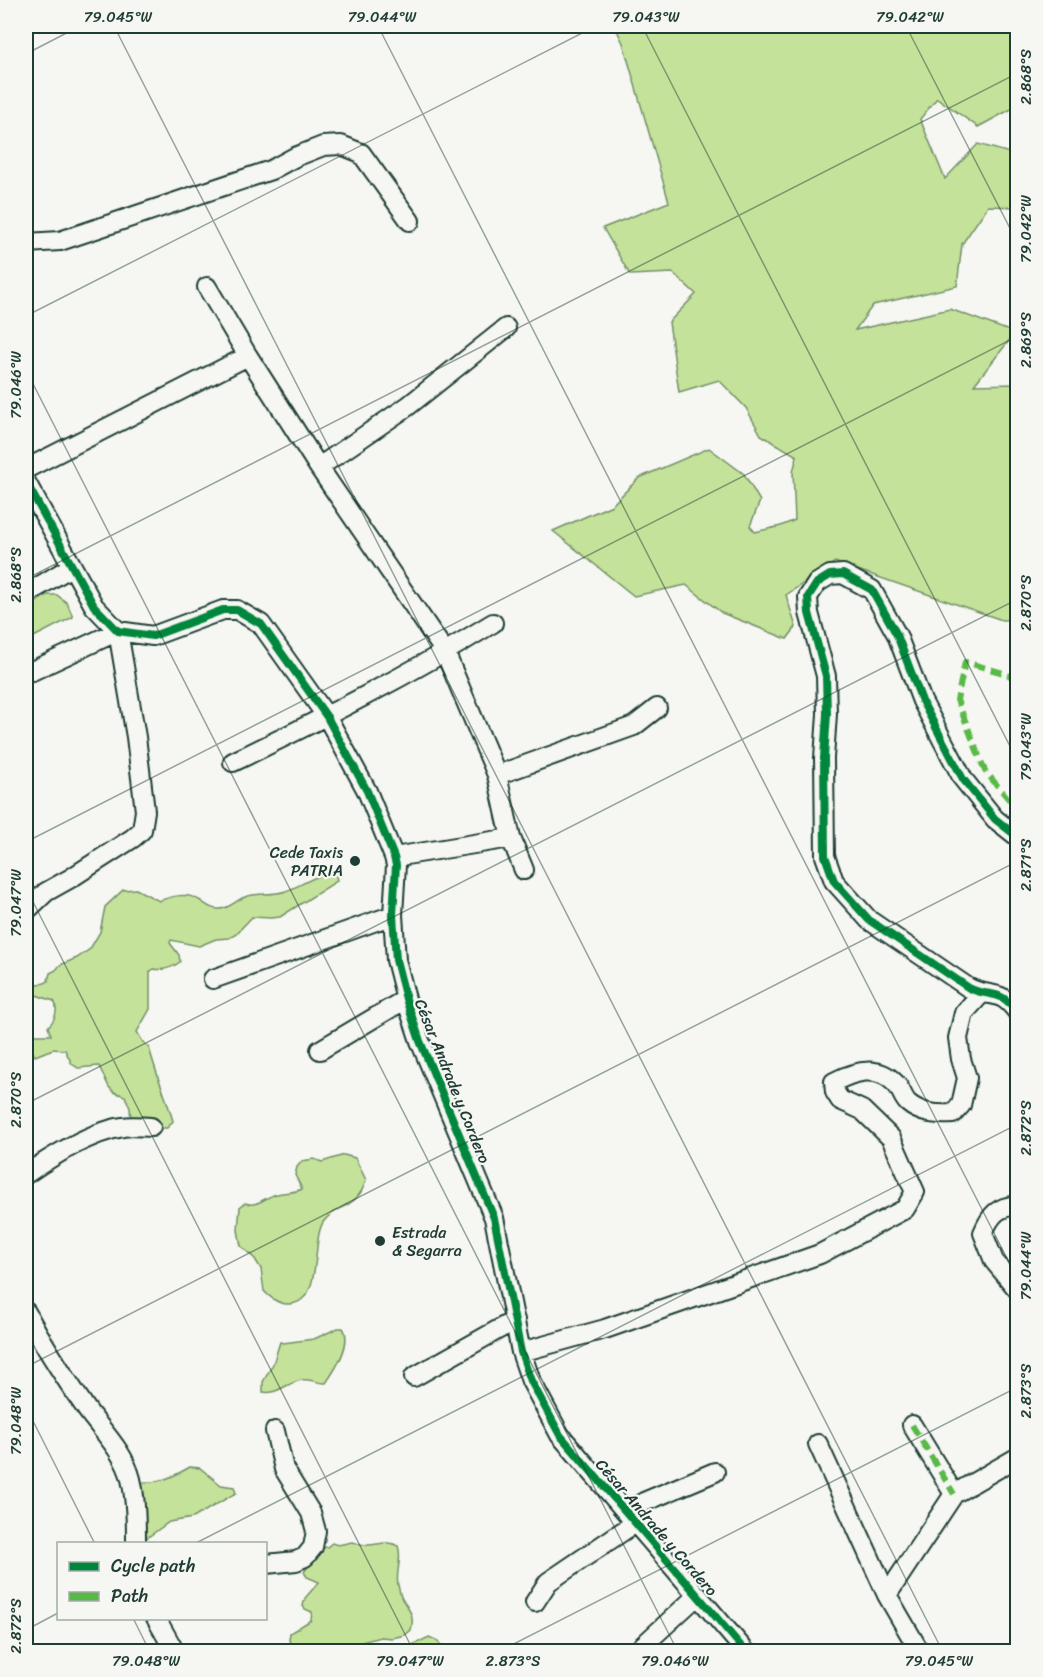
<svg xmlns="http://www.w3.org/2000/svg" width="1043" height="1677" font-family="Sriracha,sans-serif">
<rect width="100%" height="100%" fill="#f6f6f2"/>
<filter id="ink" filterUnits="userSpaceOnUse"><feTurbulence type="fractalNoise" baseFrequency=".0167" numOctaves="2"/><feDisplacementMap in="SourceGraphic" scale="12" xChannelSelector="R" yChannelSelector="G"/><feConvolveMatrix kernelMatrix="1 2 1 2 8 2 1 2 1" color-interpolation-filters="sRGB"/></filter>
<g filter="url(#ink)">
<path fill="#c4e29a" stroke="#729067" stroke-width="1.5" d="M615,26H1017V106L978,127L937,98L920,119L945,179L978,144L1017,155V207L988,206L962,244L957,286L873,305L855,330L950,309L1015,333L974,385L1017,384V619L1002,620L835,562L786,595L796,627L787,639L722,613L686,585L634,596L553,531L612,505L639,478L709,448L744,474L760,501L750,526L755,532L781,526L795,520L793,472L797,456L761,435L746,408L719,380L679,392L669,322L696,294L673,273L630,275L603,228L669,202L623,43Z
M47,595H57L67,603L73,617L26,641V609Z
M329,873L336,875L337,881L280,917L271,918L252,917L235,935L229,938L216,939L199,946L171,940L170,943L179,955L180,962C172,968 163,971 153,969L150,972V1009L137,1032L143,1042L149,1047C155,1072 166,1096 173,1121L167,1128H155L131,1121L130,1108L125,1096L114,1092L109,1087L99,1066L78,1068L72,1064L65,1050L53,1049L35,1056L32,1050L30,1037L35,1035H51L48,1027C55,1020 59,1009 54,1001L33,994L31,991V985L45,983L48,981L50,973L56,970L60,965L77,958L90,949L100,932L105,907L123,890L136,889L159,901C172,896 187,892 199,900C206,904 211,910 220,909C230,908 236,900 245,897C259,892 272,896 286,891C301,886 313,876 329,873Z
M344,1155L355,1158L366,1180C358,1209 337,1204 324,1221C310,1239 325,1305 287,1304C279,1304 269,1297 264,1291L261,1269L255,1259L241,1246L238,1230L240,1207L245,1203C257,1208 266,1196 277,1194C285,1192 295,1193 302,1189L295,1175L297,1167L302,1161L314,1159L322,1162Z
M338,1328H343C353,1343 335,1370 326,1383C318,1384 311,1378 302,1380C288,1382 277,1395 263,1392V1382L273,1364L280,1342L283,1343L314,1339Z
M190,1467L200,1468L221,1485L234,1487L236,1493L193,1518L169,1522L144,1540L138,1482C158,1484 173,1477 190,1467Z
M352,1542C357,1543 362,1545 367,1545C378,1545 388,1540 398,1546C403,1559 395,1571 398,1585C399,1589 400,1595 402,1599C409,1610 415,1615 411,1630L405,1635L392,1638L381,1637L354,1644L318,1646L307,1651L309,1647L295,1651L289,1640L290,1633L311,1620L312,1612L305,1609L303,1606L305,1598L319,1582L307,1577L304,1572C310,1563 317,1558 322,1548L327,1547L332,1543L338,1545Z
M429,1637L438,1641L444,1651H400Z"/>
<g fill="none" stroke-linecap="round" stroke-linejoin="round">
<g stroke="#1f3d34" stroke-width="22">
<path id="minor" d="M26,243L60,241L271,170L295,157L323,146L341,145L361,153L410,221
M207,287L248,356L318,466L445,652L497,775L511,838L524,870
M319,467L408,406L506,328
M26,469L248,356
M26,482L94,606L118,631L153,636L223,610H237L261,624L327,717L367,791L394,857L396,865L393,915L396,960L406,999L420,1041L494,1218L521,1352L531,1381L560,1435L746,1652
M26,594L71,567
M233,762C322,719 409,675 493,623
M497,775L634,726L657,708
M1018,837L995,819L963,779L922,701L897,635L872,590L843,574L830,575L817,583L808,597L809,613L826,676L827,714L824,758L825,856L834,881L869,920L969,988C992,999 999,987 1018,1013
M394,857L511,838
M26,911L46,892L71,878L133,838L142,830L145,811L136,737L118,631L32,671
M213,979L393,915
M320,1050L406,999
M26,1174C53,1156 90,1132 123,1127C132,1125 142,1127 151,1127
M1018,1206C998,1205 990,1216 983,1233L994,1261L1018,1290
M26,1312C44,1346 65,1378 87,1410C103,1432 124,1452 131,1479C136,1501 136,1522 136,1544
M521,1352L605,1329L820,1254L905,1209L915,1192L891,1138L862,1110L840,1100L835,1092L834,1082C853,1072 877,1064 895,1083C901,1088 902,1097 908,1103C921,1114 937,1115 953,1114L961,1105L967,1078L961,1059L958,1038L964,1013L981,994
M414,1377L515,1320
M912,1425L954,1494
M818,1444L887,1595L920,1652
M626,1512L644,1502L715,1472
M266,1564L296,1561L305,1557L313,1547L316,1531L311,1513L284,1469L275,1431
M887,1595L954,1494L1018,1457
M535,1602L548,1582L635,1523
M156,1618L175,1652
M636,1652L698,1595"/>
</g>
<use href="#minor" stroke="#f6f6f2" stroke-width="18"/>
<path stroke="#58b947" stroke-width="6" stroke-dasharray="12 6" stroke-linecap="butt" d="M1018,681L1007,674L965,662L957,700L985,771L1018,810
M912,1425L954,1494"/>
<g stroke="#f6f6f2" stroke-width="11">
<path id="cycleway" d="M26,482L94,606L118,631L153,636L223,610H237L261,624L327,717L367,791L394,857L396,865L393,915L396,960L406,999L420,1041L494,1218L521,1352L531,1381L560,1435L746,1652
M1018,837L995,819L963,779L922,701L897,635L872,590L843,574L830,575L817,583L808,597L809,613L826,676L827,714L824,758L825,856L834,881L869,920L969,988C992,999 999,987 1018,1013"/>
</g>
<use href="#cycleway" stroke="#00873e" stroke-width="8"/>
</g>
</g>
<path fill="none" stroke="#1f3d34" stroke-width="1.5" stroke-opacity="0.45" d="M114,26L943,1652M378,26L1018,1280M642,26L1018,762M906,26L1018,244M26,54L80,26M26,316L596,26M26,370L678,1652M26,579L1018,73M26,842L1018,336M26,888L414,1652M26,1104L1018,599M26,1367L1018,861M26,1407L95,1544M194,1544L1018,1124M133,1618L150,1652M26,1630L58,1613M498,1652L1018,1387M1013,1652L1018,1649"/>
<g fill="#1f3d34" stroke="#f6f6f2" stroke-width="2">
<circle cx="355" cy="861" r="6"/>
<circle cx="380" cy="1241" r="6"/>
</g>
<g text-anchor="middle" stroke-width="4.5" stroke-linejoin="round" paint-order="stroke">
<g font-size="16" fill="#1f3d34" stroke="#f6f6f2" text-anchor="end">
<text x="343" y="858">Cede Taxis<tspan x="343" dy="18">PATRIA</tspan></text>
<text x="392" y="1238" text-anchor="start">Estrada<tspan x="392" dy="18">&amp; Segarra</tspan></text>
</g>
<g font-size="16" fill="#1f3d34" stroke="#f6f6f2">
<text transform="translate(453 1081) rotate(68)" y="6">César Andrade y Cordero</text>
<text transform="translate(657 1527) rotate(49)" y="6">César Andrade y Cordero</text>
</g>
</g>
<rect width="1043" height="1677" fill="none" stroke="#f6f6f2" stroke-width="66"/>
<rect x="57" y="1542" width="210" height="78" fill="#f6f6f2" stroke="#a0aca6" stroke-width="1.5"/>
<rect x="69" y="1562" width="30" height="9" fill="#00873e" stroke="#a0aca6" stroke-width="1.5"/>
<text x="111" y="1572" font-size="18" fill="#1f3d34">Cycle path</text>
<rect x="69" y="1592" width="30" height="9" fill="#58b947" stroke="#a0aca6" stroke-width="1.5"/>
<text x="111" y="1602" font-size="18" fill="#1f3d34">Path</text>
<rect x="33" y="33" width="977" height="1611" fill="none" stroke="#1f3d34" stroke-width="2"/>
<g font-size="15" text-anchor="middle" fill="#1f3d34">
<text x="118" y="22">79.045°W</text>
<text x="382" y="22">79.044°W</text>
<text x="646" y="22">79.043°W</text>
<text x="910" y="22">79.042°W</text>
<text transform="translate(1026 77) rotate(-90)" y="5">2.868°S</text>
<text transform="translate(1026 229) rotate(-90)" y="5">79.042°W</text>
<text transform="translate(1026 340) rotate(-90)" y="5">2.869°S</text>
<text transform="translate(16 385) rotate(-90)" y="5">79.046°W</text>
<text transform="translate(16 575) rotate(-90)" y="5">2.868°S</text>
<text transform="translate(1026 603) rotate(-90)" y="5">2.870°S</text>
<text transform="translate(1026 747) rotate(-90)" y="5">79.043°W</text>
<text transform="translate(1026 865) rotate(-90)" y="5">2.871°S</text>
<text transform="translate(16 903) rotate(-90)" y="5">79.047°W</text>
<text transform="translate(16 1100) rotate(-90)" y="5">2.870°S</text>
<text transform="translate(1026 1128) rotate(-90)" y="5">2.872°S</text>
<text transform="translate(1026 1266) rotate(-90)" y="5">79.044°W</text>
<text transform="translate(1026 1391) rotate(-90)" y="5">2.873°S</text>
<text transform="translate(16 1421) rotate(-90)" y="5">79.048°W</text>
<text transform="translate(16 1626) rotate(-90)" y="5">2.872°S</text>
<text x="146" y="1666">79.048°W</text>
<text x="410" y="1666">79.047°W</text>
<text x="513" y="1666">2.873°S</text>
<text x="675" y="1666">79.046°W</text>
<text x="939" y="1666">79.045°W</text>
</g>
</svg>
